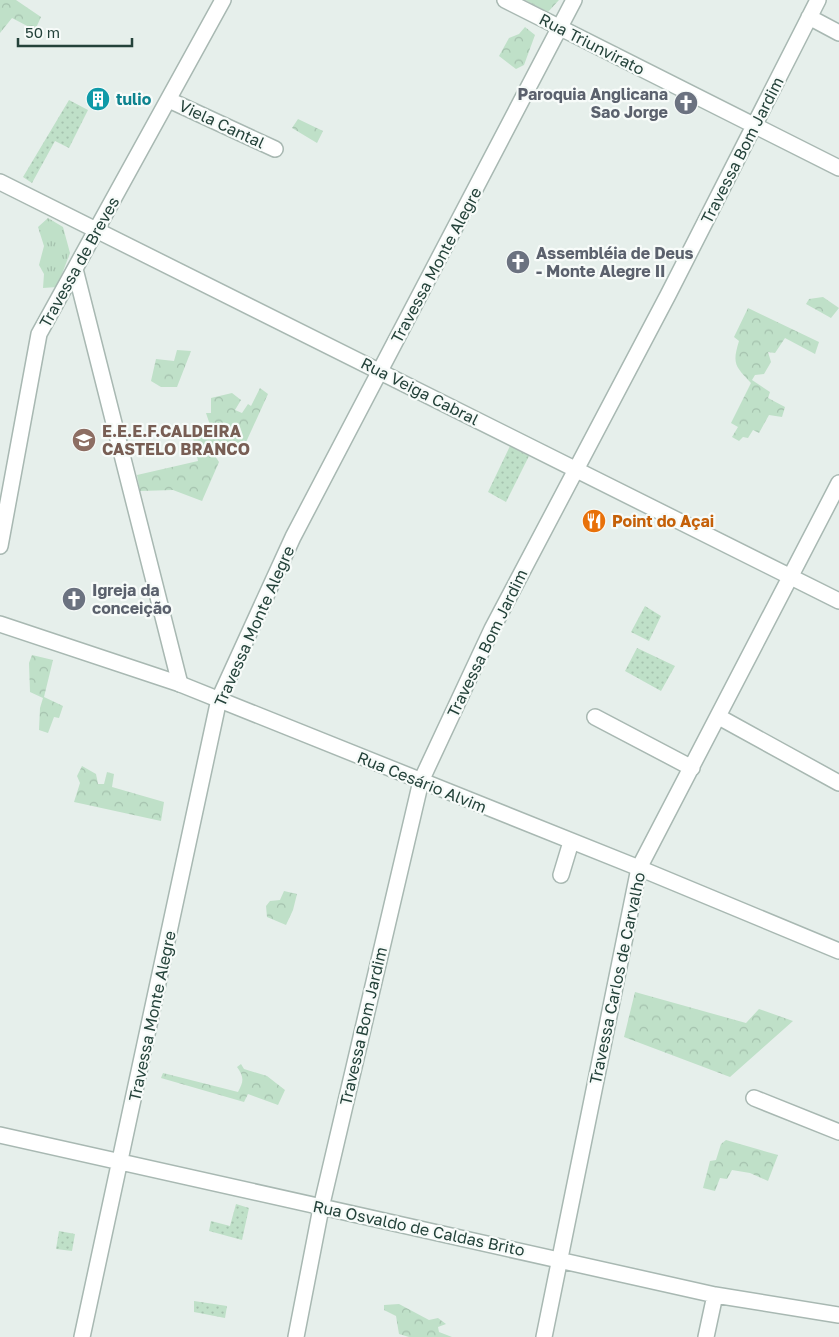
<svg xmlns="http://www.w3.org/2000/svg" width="839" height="1337" font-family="'Golos Text',sans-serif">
<defs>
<pattern id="grass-dots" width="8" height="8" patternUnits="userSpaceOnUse" patternTransform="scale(1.25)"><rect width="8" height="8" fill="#bfe0c8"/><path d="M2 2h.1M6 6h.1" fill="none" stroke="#a4c1ad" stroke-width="1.8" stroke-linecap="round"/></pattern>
<pattern id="forest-crowns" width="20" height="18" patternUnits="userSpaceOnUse" patternTransform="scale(1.25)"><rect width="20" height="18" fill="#bfe0c8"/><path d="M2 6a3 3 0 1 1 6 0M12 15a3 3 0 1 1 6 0" fill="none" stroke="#a4c1ad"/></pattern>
<pattern id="park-tufts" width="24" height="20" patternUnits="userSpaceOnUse" patternTransform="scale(1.25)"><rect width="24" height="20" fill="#bfe0c8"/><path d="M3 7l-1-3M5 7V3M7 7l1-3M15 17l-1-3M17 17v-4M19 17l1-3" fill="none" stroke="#a4c1ad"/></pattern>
</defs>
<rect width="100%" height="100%" fill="#e6efeb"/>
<path fill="url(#grass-dots)" d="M69,100L88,110L69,148L55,141L32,183L23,177Z
M510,446L529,456L506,502L488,492Z
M645,606L661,616L649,641L631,632Z
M637,648L675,666L661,691L625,671Z
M236,1204L249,1208L242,1240L209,1231L211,1221L230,1226Z
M59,1231L75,1234L72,1251L56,1249Z
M194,1301L227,1306L225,1318L194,1312Z"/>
<path fill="url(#forest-crowns)" d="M0,0H16L41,17L35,30L12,18L0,33Z
M525,0H559L548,12Z
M525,27L535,35L524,65L516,69L499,56L509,38L519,34Z
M298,119L323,131L317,143L292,128Z
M823,297L839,308L831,318L806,304L809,299Z
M748,308L819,342L815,354L785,338L775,353L768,352L771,362L764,374L755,375L752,380L770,392L768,398L785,407L782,417L769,415L759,433L753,430L748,438L743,437L739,441L732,437L738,427L731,423L751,383C735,366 732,364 739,341L734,337Z
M177,350L191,351L177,387H161L151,381L156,359L174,361Z
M260,388L268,394L242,451L224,444L215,456L219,462L202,501L173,490L140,491L137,475L198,461L193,438L209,435L211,428L206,413H211V398L232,393L241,400L235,410L242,413L248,404L251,406Z
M32,655L53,660L44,697L63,706L59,718L54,717L48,733L39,730L40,708L43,698L30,692L29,663Z
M82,766L96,774L98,784H104L107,772L114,774L112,787L164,802L161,821L74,802L80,783L77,776Z
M284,891L297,894L293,910L286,925L267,917L266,906L270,901L280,900Z
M635,992L746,1023L759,1009L793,1021L730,1077L624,1037Z
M241,1064L244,1069L267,1076L285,1090L278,1105L248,1094L244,1102L161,1078L163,1073L238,1092C244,1081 244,1077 237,1067Z
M726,1140L778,1155L768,1181L750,1173L732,1170L727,1179L720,1178L715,1191L703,1188L710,1161L716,1160L721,1144Z
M399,1304L429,1320L438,1318L446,1324L438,1327L439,1332L452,1337H409L399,1334L396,1316L384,1310V1305Z"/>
<path fill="url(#park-tufts)" d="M48,218L63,227L70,253L57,287L43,288L44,274L39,265L44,246L38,227Z"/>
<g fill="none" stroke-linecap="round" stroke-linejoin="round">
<g stroke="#a8b8b2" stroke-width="18">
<path id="minor" d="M505,0L839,168
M809,17L839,33
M169,100L275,149
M0,182L839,601
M75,269L180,684
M0,546L39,334L223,0
M595,717L692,768
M719,717L839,783
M561,875L571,842
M754,1098L839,1132
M0,1135L715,1295L839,1315
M82,1337L219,699L293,537L574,0
M296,1337L321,1208L421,781L492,629L668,295L818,0
M544,1337L639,868L839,483
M706,1337L715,1295"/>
</g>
<g stroke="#a8b8b2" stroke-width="18">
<path id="tertiary" d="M0,624L180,684L639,868L839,951"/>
</g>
<use href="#minor" stroke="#fff" stroke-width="15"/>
<use href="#tertiary" stroke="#fff" stroke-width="15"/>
</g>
<defs>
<g id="building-disc" transform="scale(1.25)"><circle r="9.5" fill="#0f9aa8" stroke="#f7fbf9"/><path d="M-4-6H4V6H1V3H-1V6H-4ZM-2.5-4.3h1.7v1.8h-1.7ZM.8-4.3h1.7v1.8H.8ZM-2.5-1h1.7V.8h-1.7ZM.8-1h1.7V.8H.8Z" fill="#fff"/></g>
<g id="church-disc" transform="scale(1.25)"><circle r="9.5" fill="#6b7280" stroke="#f7fbf9"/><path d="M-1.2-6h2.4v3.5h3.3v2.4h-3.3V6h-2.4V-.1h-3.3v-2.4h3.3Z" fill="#fff"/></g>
<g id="school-disc" transform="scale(1.25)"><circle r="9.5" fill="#8d6e63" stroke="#f7fbf9"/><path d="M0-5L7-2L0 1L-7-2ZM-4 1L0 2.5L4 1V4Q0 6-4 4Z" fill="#fff"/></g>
<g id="restaurant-disc" transform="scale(1.25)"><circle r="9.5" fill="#e8710a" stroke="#f7fbf9"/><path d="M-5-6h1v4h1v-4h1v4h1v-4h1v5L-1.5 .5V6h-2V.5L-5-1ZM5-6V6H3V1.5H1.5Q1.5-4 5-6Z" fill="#fff"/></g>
</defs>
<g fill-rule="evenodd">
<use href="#building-disc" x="98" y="99"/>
<use href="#church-disc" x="686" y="103"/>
<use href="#church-disc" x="518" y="262"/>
<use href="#school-disc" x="84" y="440"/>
<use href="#restaurant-disc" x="594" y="521"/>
<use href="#church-disc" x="74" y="599"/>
</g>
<g text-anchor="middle" stroke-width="4.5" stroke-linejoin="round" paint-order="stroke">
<g font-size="16" fill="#24423a" stroke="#f7fbf9">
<text transform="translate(592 44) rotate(27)" y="6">Rua Triunvirato</text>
<text transform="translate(222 124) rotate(25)" y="6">Viela Cantal</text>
<text transform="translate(742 150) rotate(-63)" y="6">Travessa Bom Jardim</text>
<text transform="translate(79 262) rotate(-61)" y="6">Travessa de Breves</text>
<text transform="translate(436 265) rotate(-62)" y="6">Travessa Monte Alegre</text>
<text transform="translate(420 391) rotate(27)" y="6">Rua Veiga Cabral</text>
<text transform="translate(254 626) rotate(-66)" y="6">Travessa Monte Alegre</text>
<text transform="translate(487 643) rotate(-64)" y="6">Travessa Bom Jardim</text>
<text transform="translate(422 782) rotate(22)" y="6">Rua Cesário Alvim</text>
<text transform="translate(617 978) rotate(-78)" y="6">Travessa Carlos de Carvalho</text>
<text transform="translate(152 1016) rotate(-78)" y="6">Travessa Monte Alegre</text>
<text transform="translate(363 1026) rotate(-77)" y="6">Travessa Bom Jardim</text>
<text transform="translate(419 1228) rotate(12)" y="6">Rua Osvaldo de Caldas Brito</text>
</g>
<g font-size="16" font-weight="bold" fill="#5b616d" stroke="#f7fbf9" text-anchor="start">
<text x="668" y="100" text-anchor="end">Paroquia Anglicana<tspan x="668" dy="18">Sao Jorge</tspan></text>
<text x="536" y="259">Assembléia de Deus<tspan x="536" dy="18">- Monte Alegre II</tspan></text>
<text x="92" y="596">Igreja da<tspan x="92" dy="18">conceição</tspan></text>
</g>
<g font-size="16" font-weight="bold" fill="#0d838f" stroke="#f7fbf9" text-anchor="start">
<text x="116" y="105">tulio</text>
</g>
<g font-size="16" font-weight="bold" fill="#785e54" stroke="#f7fbf9" text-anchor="start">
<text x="102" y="437">E.E.E.F.CALDEIRA<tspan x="102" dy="18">CASTELO BRANCO</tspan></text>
</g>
<g font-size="16" font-weight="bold" fill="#c56008" stroke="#f7fbf9" text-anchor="start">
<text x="612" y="527">Point do Açai</text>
</g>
</g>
<path d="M18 38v8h114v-8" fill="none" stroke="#24423a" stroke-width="2.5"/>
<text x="25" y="38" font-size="15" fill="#24423a" stroke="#f7fbf9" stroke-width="4" paint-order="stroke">50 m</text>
</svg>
